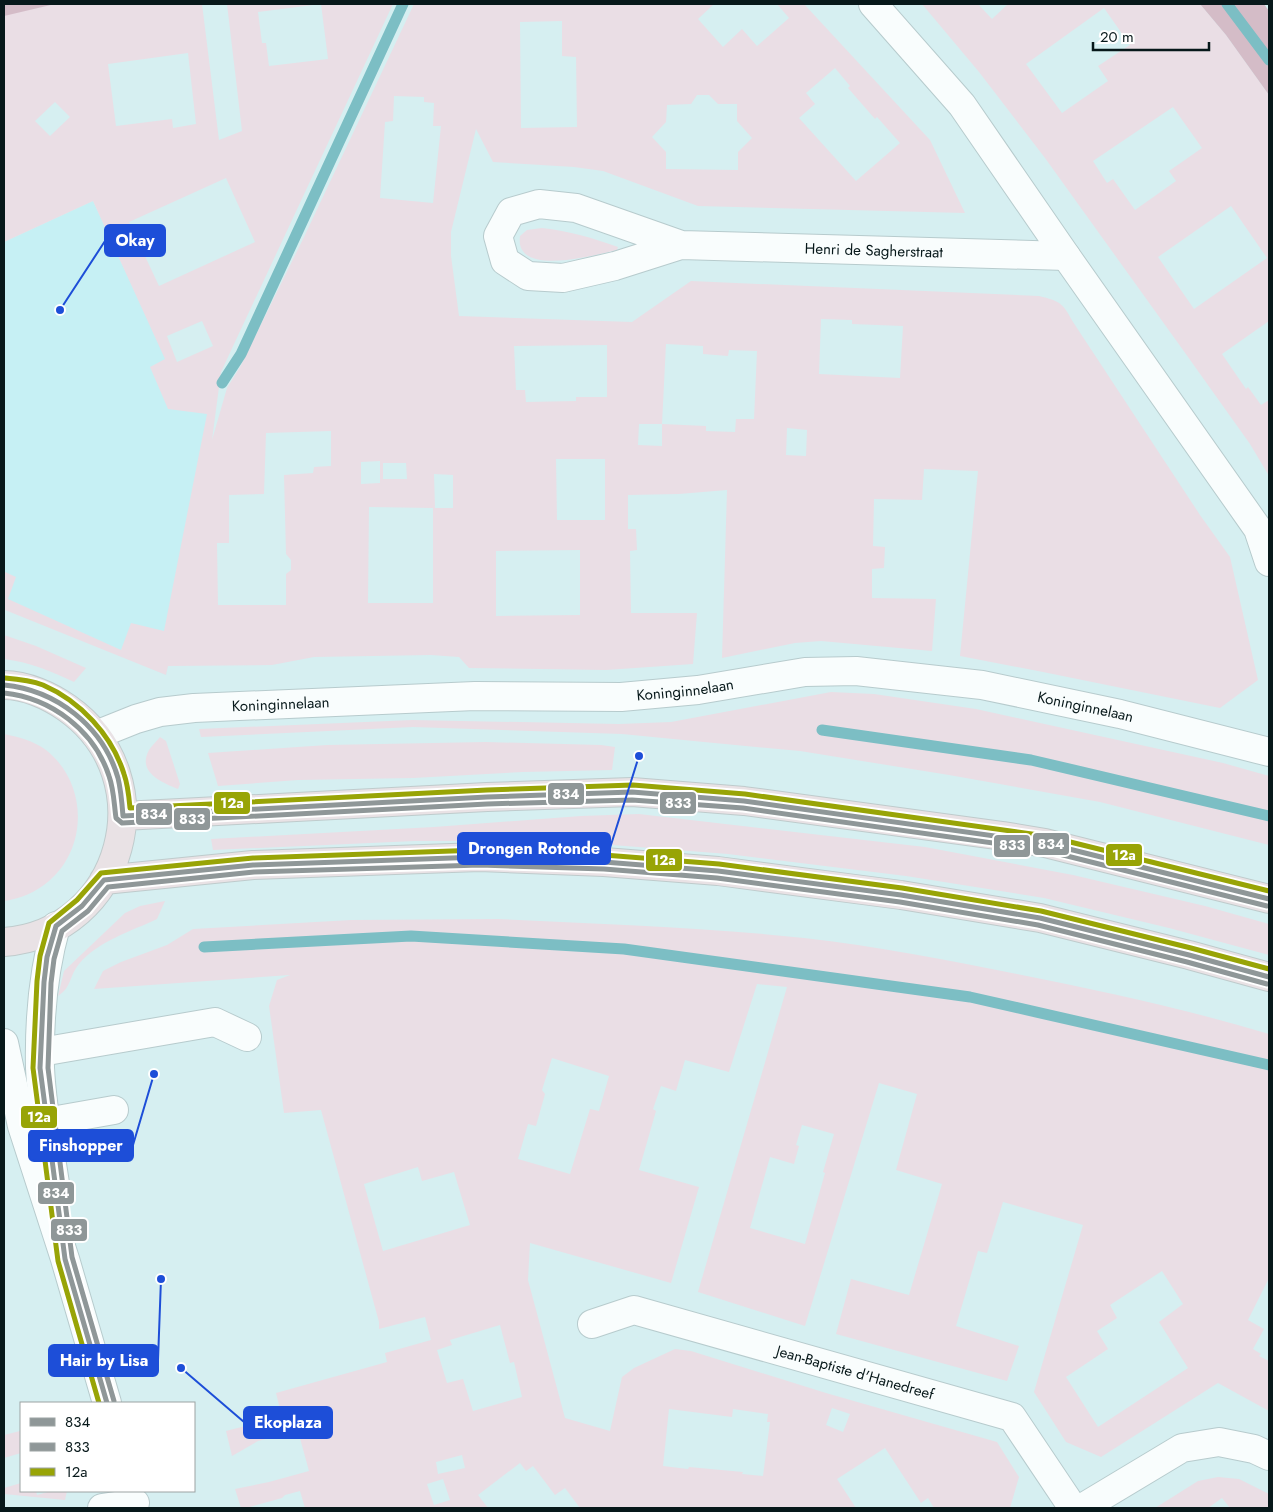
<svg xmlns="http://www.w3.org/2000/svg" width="1273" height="1512" font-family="Jost,sans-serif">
<rect width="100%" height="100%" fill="#d6eff1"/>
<path fill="#c6f0f4" d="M93,201L179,388L221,372L166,675L4,604V242Z"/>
<path fill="#eadee5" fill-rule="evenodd" d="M55,4H202L219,140L242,131L227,4H393L221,372L212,440L227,388L240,367L304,237L414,4H714L698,19L723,47L742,29L757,46L789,18L777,4H804L930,140L965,213L698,206L603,171L574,167L493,162L476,129L451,232V256L459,316L632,322L691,281L1039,296C1060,301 1063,303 1073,322L1200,515L1230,557L1258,680L1220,708L1043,672L960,656L978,471L924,469L922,500L874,499L873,546L885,547L884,568L872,569V598L936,599L932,651L821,641L795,643L722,658L727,490L679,494L628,495V529H636L637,550L630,551L631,613H697L693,664L606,670L469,668L459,657L431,655L314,657L272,665L168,666L166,675L5,610L4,608L5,572L16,577L8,599L121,650L131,623L164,631L207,414L168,409L150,367L165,359L93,201L4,242V15ZM321,4L328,59L269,66L266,43H262L258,12ZM562,21V56L576,57L577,127L521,128L520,22ZM188,53L196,124L173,128L172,119L116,126L108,64ZM835,68L850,86L848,88L875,119L877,117L900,143L856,181L799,118L815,104L806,93ZM697,95H709L718,104H737V121L752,138L738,152V170L666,169V152L652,137L666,122L667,105L691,104ZM394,96L424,97V102L434,103L433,126H441L433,203L380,198L385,122L393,121ZM55,102L70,117L50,136L35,121ZM226,178L255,242L159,286L129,222ZM821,319L852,320V324L903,326L900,378L819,374ZM202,321L213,346L177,362L167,336ZM666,344L703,346V354L728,356L729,350L757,351L754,419H736L735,432L706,431V426L662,424ZM607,345V397H576V401L526,402L525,390H516L514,346ZM639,424H662V446L638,445ZM787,428L807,430L806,456L786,455ZM331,431V466L314,467L313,473L284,475L286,554L291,560V570L286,574V605H218L217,543H229V495L264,494L266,433ZM556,459H605V520H557ZM380,461V483L361,484V462ZM383,463H406L407,479H383ZM434,474L453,475V508H435ZM369,507L433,508V603H368ZM580,550V615L496,616V551Z
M922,4H978L992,19L1008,4H1200L1226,35L1269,95V321L1222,354L1246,389L1248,387L1261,405L1269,400V476L1250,444L1183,350L1045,158L979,72ZM1104,8L1130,45L1098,66L1108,81L1062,113L1026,64ZM1173,107L1202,148L1169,171L1176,181L1135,210L1113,179L1107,183L1093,161ZM1231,206L1267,258L1194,309L1158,257Z
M542,228C569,231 593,238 618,247L617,250C595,255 514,278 520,236L527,230Z
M4,635L36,646L86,668L74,682C51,671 29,662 4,659Z
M831,692L874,694L976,709L1223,763L1269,776V845L1100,802L949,775L800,751L704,742L622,734L413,727L201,737L199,729L412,720L619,724L671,722Z
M4,734C19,737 34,741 46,750C88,783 88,848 49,881C36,892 20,899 4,901Z
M160,737L166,741L180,784L178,789C161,782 137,772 149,750C152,745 157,741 160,737Z
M486,742L601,745L615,747L612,770L523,772L413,778L298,780L218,786L208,753L327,745Z
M639,814L925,847L1073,875L1205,906L1269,924V955L1169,928L1044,898L906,876L728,854L561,841H415L213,850L211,839L434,827L581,816Z
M165,901L157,919C132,931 98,941 79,964C69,976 72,987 58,996L64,971L125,913L140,906Z
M498,919C600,924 702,927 804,938C876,946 946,960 1017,974C1102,991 1186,1009 1269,1034V1278L1248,1320L1264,1329L1253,1349L1261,1354L1259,1356L1269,1361V1411L1218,1383L1101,1457L1066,1442L1034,1392L1083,1225L1003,1202L987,1253L978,1251L956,1326L1019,1346L1007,1381L836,1334L851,1279L909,1295L942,1184L896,1170L917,1094L879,1083L805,1326L698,1292L787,987L757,984L729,1072L685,1060L676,1091L661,1086L653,1109L656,1111L639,1170L699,1187L671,1283L530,1243L528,1280L565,1418L610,1431L622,1377L634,1368L675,1349L691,1351L826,1393L997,1442L1019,1477L1010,1508H934L928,1498L921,1503L885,1448L837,1479L856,1508H580L565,1488L555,1495L533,1466L526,1471L520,1463L478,1495L488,1508H305L300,1491L285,1495L282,1498L246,1508H241L235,1489L269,1482L309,1471L298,1431L258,1441L232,1456L226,1431L261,1422L262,1418L281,1413L276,1393L387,1362L385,1353L431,1340L425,1317L379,1329V1322L321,1110L284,1113L269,1006L277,980L290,975L94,989L103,971L121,962L167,945L193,929L351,920ZM552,1058L609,1076L599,1111L590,1109L570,1174L518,1159L528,1124L536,1126L545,1094L542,1090ZM802,1125L834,1134L823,1172L825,1173L805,1244L750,1228L770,1157L794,1164L799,1146L796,1145ZM418,1167L422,1181L454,1172L470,1225L383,1251L364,1184ZM1162,1271L1183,1304L1159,1322L1188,1368L1098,1427L1066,1377L1108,1349L1097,1331L1117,1318L1110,1305ZM500,1325L510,1363L514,1362L522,1397L473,1411L463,1379L447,1383L437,1350L452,1345L450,1340ZM832,1408L850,1414L843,1432L826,1425ZM669,1409L732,1417L733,1409L768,1414L767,1422H770L763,1476L742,1474L743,1472L689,1467L688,1469L663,1466ZM462,1455L465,1468L438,1474L436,1462ZM443,1479L450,1500L434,1505L427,1484Z
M20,1431L21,1453L4,1458V1435Z
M1218,1477L1239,1479L1269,1494V1508H1230L1222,1498L1208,1508H1155L1198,1481Z
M21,1483V1491H36L37,1495L51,1491H67L65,1500L4,1494V1488Z"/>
<path fill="#d4bcc7" d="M4,4H55L4,16Z
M1200,4H1264L1269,11V95L1226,35Z"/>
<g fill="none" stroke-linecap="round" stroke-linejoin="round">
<path stroke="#7cbec4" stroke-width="11" d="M1227,4L1269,60
M222,383L241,354L403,4
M822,730L1031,760L1269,816
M204,947L411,936L624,949L970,997L1269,1065"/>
<g stroke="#b7cbcd" stroke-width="30">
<g id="minor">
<path d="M873,4L962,105L1066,256L1258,529L1269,562"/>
<path id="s1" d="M681,245L615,266L563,278L528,276L505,261L498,236L511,212L539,204L576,208L681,245L1066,256"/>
<path id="s2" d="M96,735L136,719L160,712L194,708L475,696L621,697L698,690L805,672L856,671L982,685L1120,714L1269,752"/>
<path d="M56,926C43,972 39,1020 40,1068C42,1109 50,1150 56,1190"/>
<path d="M4,1043L22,1126L65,1259L107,1403"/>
<path d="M41,1052L215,1022L247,1037"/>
<path d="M29,1125L114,1110"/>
<path id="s3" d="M592,1324L634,1310L1012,1417L1073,1508"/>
<path d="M102,1508L135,1503"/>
<path d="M1082,1508L1182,1448L1219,1442L1254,1449L1269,1456"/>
</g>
</g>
<g stroke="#bfcbcc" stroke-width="30">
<path id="highway" d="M4,685C26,685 50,696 67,708C166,778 124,933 4,942
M123,816L487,797L632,792L744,801L1003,836L1045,843L1269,899
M104,880L253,865L480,857L604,862L718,871L901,895L1040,918L1189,955L1269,977"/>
</g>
<use href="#minor" stroke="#f9fdfd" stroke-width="28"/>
<use href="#highway" stroke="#e9e2e5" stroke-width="28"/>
<g stroke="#fff" stroke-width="9">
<path id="bus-1" d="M4,685C56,690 103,726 118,778C121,790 122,803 123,816L487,797L632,792L744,801L1045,843L1269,899
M107,1403L65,1259L40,1068L44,982L47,957L56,926L82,906L104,880L253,865L480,857L604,862L718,871L901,895L1040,918L1189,955L1269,977"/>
</g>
<g stroke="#fff" stroke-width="9">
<path id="bus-2" d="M4,693C51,698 94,730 109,776C114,790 114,804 116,818L122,823L487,804L632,800L743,808L1043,850L1267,906
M114,1401L72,1257L48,1068L51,983L54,959L62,931L88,911L108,887L254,872L480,865L604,869L717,878L900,902L1038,925L1187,962L1267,984"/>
</g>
<g stroke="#fff" stroke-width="9">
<path id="bus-3" d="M5,678C18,679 30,680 43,685C80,701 112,735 124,774C128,785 129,797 130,808L487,790L633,785L745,794L1046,836L1269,891
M99,1403L58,1261L33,1068L37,981L40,956L49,923L77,900L101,873L253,858L480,850L604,855L719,864L902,888L1041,911L1191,948L1269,969"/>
</g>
<use href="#bus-1" stroke="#8f9798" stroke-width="5"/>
<use href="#bus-2" stroke="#8f9798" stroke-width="5"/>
<use href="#bus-3" stroke="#98a406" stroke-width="5"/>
</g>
<g text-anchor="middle" stroke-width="5" stroke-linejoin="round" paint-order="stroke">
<g font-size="15" fill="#07181a" stroke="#fff">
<text dy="5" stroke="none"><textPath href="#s1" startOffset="609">Henri de Sagherstraat</textPath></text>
<text dy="5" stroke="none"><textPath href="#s2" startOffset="594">Koninginnelaan</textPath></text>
<text dy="5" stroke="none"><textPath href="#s2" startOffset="189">Koninginnelaan</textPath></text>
<text dy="5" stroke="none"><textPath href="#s2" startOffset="999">Koninginnelaan</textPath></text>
<text dy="5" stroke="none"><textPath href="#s3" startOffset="274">Jean-Baptiste d'Hanedreef</textPath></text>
</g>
</g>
<path fill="none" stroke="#1d4ed8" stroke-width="2" d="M60 310L105 241M639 756L610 848M154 1074L133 1145M161 1279L158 1360M181 1368L244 1422"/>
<g fill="#1d4ed8" stroke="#fff" stroke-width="2">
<circle cx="60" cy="310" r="5"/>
<circle cx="639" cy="756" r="5"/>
<circle cx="154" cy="1074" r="5"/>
<circle cx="161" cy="1279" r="5"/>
<circle cx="181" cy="1368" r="5"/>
</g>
<g fill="#1d4ed8" stroke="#1d4ed8" stroke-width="2">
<rect x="105" y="225" width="60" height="31" rx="5"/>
<rect x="458" y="833" width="152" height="31" rx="5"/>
<rect x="29" y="1130" width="104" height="31" rx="5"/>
<rect x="49" y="1345" width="109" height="31" rx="5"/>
<rect x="244" y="1407" width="88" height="31" rx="5"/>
</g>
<g font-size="16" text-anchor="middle" font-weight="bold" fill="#fff">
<text x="135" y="246">Okay</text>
<text x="534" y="854">Drongen Rotonde</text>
<text x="81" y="1151">Finshopper</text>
<text x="104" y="1366">Hair by Lisa</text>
<text x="288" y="1428">Ekoplaza</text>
</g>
<g stroke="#fff" stroke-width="2">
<rect x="547" y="782" width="38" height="24" rx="5" fill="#8f9798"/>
<rect x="213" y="791" width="38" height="24" rx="5" fill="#98a406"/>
<rect x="659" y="791" width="38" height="24" rx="5" fill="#8f9798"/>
<rect x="135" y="802" width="38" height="24" rx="5" fill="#8f9798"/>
<rect x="173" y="807" width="38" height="24" rx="5" fill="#8f9798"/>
<rect x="1032" y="832" width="38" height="24" rx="5" fill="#8f9798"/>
<rect x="993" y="834" width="38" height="24" rx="5" fill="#8f9798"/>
<rect x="1105" y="843" width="38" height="24" rx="5" fill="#98a406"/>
<rect x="645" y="848" width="38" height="24" rx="5" fill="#98a406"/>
<rect x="20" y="1105" width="38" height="24" rx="5" fill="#98a406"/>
<rect x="37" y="1181" width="38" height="24" rx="5" fill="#8f9798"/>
<rect x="50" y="1218" width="38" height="24" rx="5" fill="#8f9798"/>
</g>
<g font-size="14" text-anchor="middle" font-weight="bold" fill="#fff">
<text x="566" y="799">834</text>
<text x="232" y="808">12a</text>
<text x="678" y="808">833</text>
<text x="154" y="819">834</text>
<text x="192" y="824">833</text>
<text x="1051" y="849">834</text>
<text x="1012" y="850">833</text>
<text x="1124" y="860">12a</text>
<text x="664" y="865">12a</text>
<text x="39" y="1122">12a</text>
<text x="56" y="1198">834</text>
<text x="69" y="1235">833</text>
</g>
<rect width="1273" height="1512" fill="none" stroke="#07181a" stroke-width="10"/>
<rect x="20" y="1402" width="175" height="90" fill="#ffffff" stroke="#9ca3a3"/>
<rect x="30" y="1418" width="25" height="8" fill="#8f9798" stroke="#9ca3a3"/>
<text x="65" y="1427" font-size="15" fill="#07181a">834</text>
<rect x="30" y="1443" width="25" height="8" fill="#8f9798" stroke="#9ca3a3"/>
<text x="65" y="1452" font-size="15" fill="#07181a">833</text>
<rect x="30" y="1468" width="25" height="8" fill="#98a406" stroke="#9ca3a3"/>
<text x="65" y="1477" font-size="15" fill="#07181a">12a</text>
<path d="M1093 42v8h116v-8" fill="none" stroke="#07181a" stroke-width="2.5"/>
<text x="1100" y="42" font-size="15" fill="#07181a" stroke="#ffffff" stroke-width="4" paint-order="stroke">20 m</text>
</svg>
